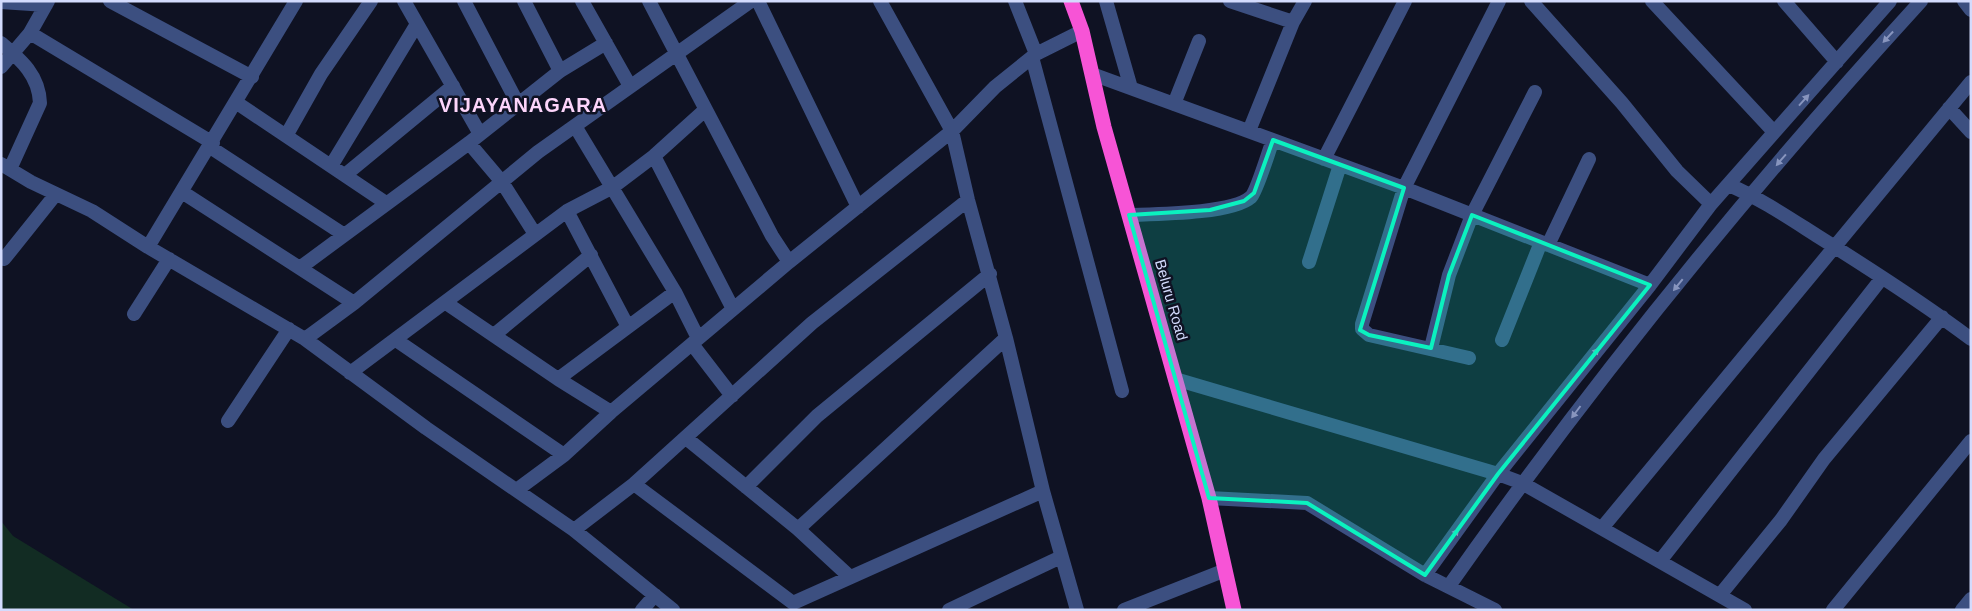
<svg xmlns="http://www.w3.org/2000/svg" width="1972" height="611" font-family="Helvetica,sans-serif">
<rect width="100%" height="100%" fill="#0f1223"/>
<path fill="#122c23" d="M1,521L13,536L134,610H1Z"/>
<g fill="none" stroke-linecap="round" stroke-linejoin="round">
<path stroke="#3c4f80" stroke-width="14" d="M110,1L252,77
M296,1L148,247L305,339L426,428L574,530L673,610
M404,1L480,134
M464,1L518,104
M524,1L560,71
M582,1L630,86
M649,1L772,236L789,262
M758,1L858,207
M880,1L952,131L968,200L1006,338L1043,491L1077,610
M1015,1L1036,54
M1106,1L1131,88
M1230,1L1293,22
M1531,1L1622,103L1677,171L1711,204
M1652,1L1774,132
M1784,1L1837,62
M1964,1L1971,10
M1,2L46,5
M30,33L213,143
M1,43C21,60 39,75 40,103L10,169
M1032,57L1122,391
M1,67L30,33L48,1
M1092,74L1404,188L1650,285
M237,103L386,203
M1174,104L1199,41
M1949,108L1971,132
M575,126L675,292L698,338
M1249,131L1293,22L1305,1
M286,136L321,74L371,1
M469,143L502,182L535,234
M210,147L343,234
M654,156L733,309
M1324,159L1405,1
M1,164L31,182L92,211L148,247
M331,166L417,24
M345,175L453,86
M1729,185C1761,199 1789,218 1819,237C1870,269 1922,302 1971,339
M182,192L354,303
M567,211L627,325
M1129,215C1155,214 1232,214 1251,197C1257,191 1269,150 1273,140
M1548,245L1589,159
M4,259L56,194
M1309,262L1340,165
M301,267L469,143L560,71L606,43
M446,303L558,379L611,412
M134,314L169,259
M494,335L591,255
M305,339L354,303L538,152L751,1
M396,340L564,455
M1502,340L1541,242
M692,344L732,396
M1431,348L1449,275L1472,215L1535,92
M1469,358L1369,335L1362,329V324L1404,188L1499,1
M350,373L567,211L613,187L654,156L705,110
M558,379L675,292
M1175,379L1498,474L1522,483L1745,610
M228,421L289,329
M686,438L798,529L850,577
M634,484L793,603L1043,491
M746,487L817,416L990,274
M518,489L564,455L611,412L789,262L952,131L995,87L1036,54L1082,31
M1209,498L1307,503L1425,575L1495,610
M1602,528L1971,82
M798,529L1006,338
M574,530L634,484L812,323L968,200
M1660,561L1882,278
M1425,575L1498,474L1650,285L1711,204L1890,1
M1449,586C1593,381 1752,186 1921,1
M1720,595L1781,520L1824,459L1942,317
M642,610L655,595
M949,610L1061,557
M1124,610L1223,571
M1833,610L1971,441
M1962,610L1971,599"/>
<path stroke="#f754d6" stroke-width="15" d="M1071,1L1082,31L1104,127L1209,498L1234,610"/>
</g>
<defs><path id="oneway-solid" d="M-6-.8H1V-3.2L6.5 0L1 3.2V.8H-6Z" transform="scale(1.25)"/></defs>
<g fill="#8895be">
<use href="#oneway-solid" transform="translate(1888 37) rotate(133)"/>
<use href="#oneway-solid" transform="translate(1804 100) rotate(-48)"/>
<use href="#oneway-solid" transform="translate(1781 160) rotate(131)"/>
<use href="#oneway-solid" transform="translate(1678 285) rotate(129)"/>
<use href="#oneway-solid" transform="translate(1594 354) rotate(-51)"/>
<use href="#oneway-solid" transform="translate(1576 412) rotate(127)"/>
<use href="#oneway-solid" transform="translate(1454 535) rotate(-54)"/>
</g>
<path fill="#0bf1bf" fill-opacity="0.2" stroke="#0bf1bf" stroke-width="4" stroke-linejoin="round" d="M1273,140L1404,188L1360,330L1369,335L1431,348L1449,275L1472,215L1650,285L1498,474L1425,575L1307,503L1209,498L1129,215L1210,210L1244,201L1254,193Z"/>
<g text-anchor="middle" stroke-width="5" stroke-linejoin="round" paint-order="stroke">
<g font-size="15" fill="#d3dbfd" stroke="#0f1223">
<text transform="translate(1171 300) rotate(74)" y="5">Beluru Road</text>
</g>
<g font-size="20" font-weight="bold" letter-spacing="1" fill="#fdd5fb" stroke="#0f1223">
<text x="523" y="112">VIJAYANAGARA</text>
</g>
</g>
<rect width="1972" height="611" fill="none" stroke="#d3dbfd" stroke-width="5"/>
</svg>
